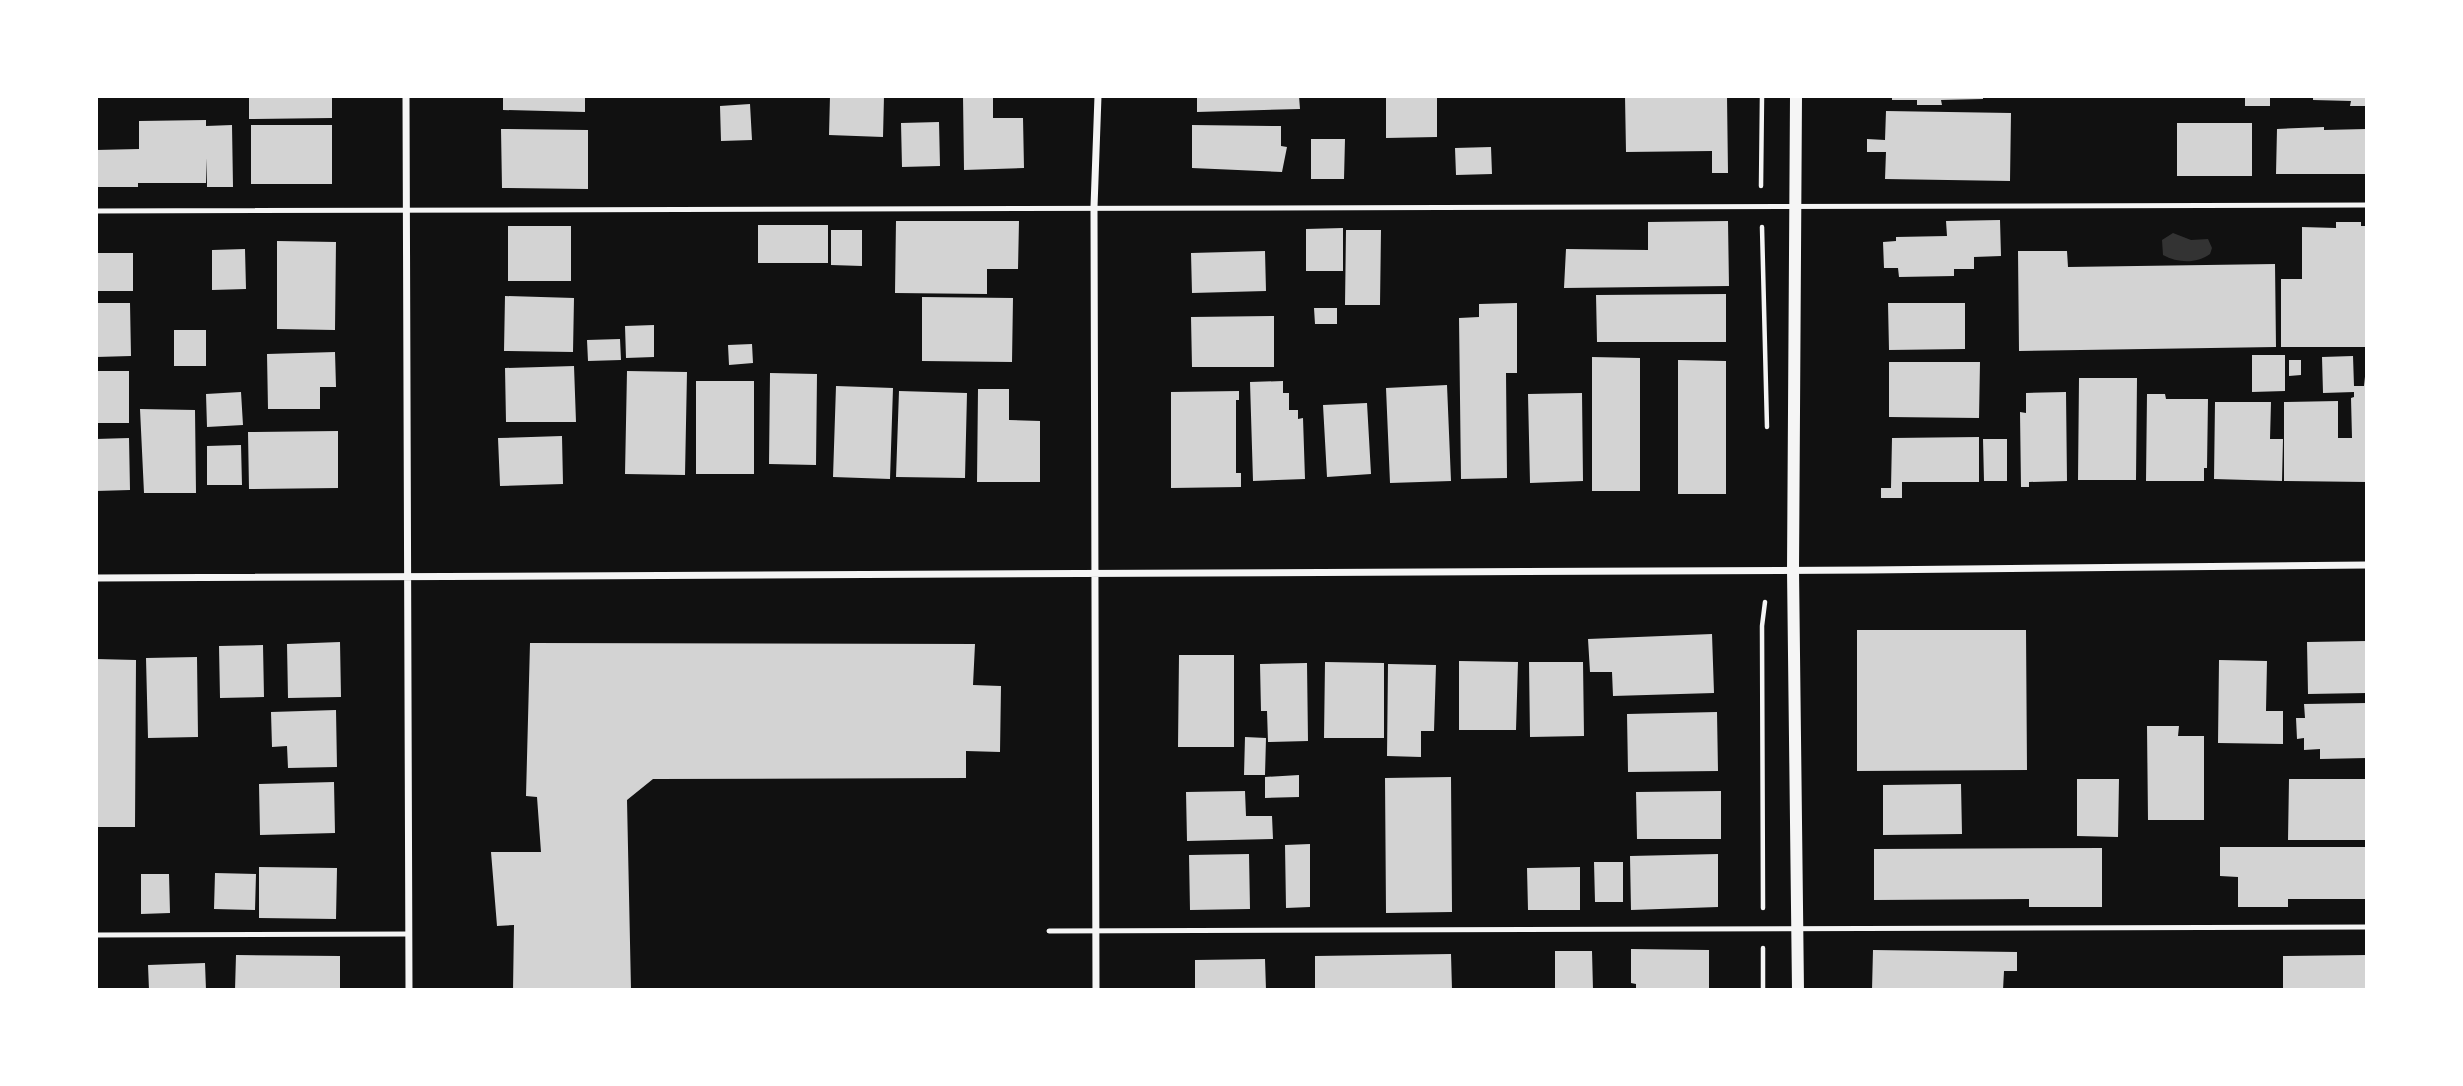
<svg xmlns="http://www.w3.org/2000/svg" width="2463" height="1086" font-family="'Nunito Sans',sans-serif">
<rect width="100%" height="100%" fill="#111"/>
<path fill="#333" d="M2173,233L2191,240L2208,239L2212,248L2210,254C2196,264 2178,263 2163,255L2162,240Z"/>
<path fill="#d3d3d3" d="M249,96H332V118L249,119Z
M503,96H585V112L503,110Z
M830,96H884L883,137L829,135Z
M963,96H993V118H1023L1024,168L964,170Z
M1197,96H1299L1300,109L1197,112Z
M1386,96H1437V137L1386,138Z
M1625,96H1727L1728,173H1712V151L1626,152Z
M1892,96H1983V99L1941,100L1942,105H1917V100H1892Z
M2245,96H2270V106H2245Z
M2313,96H2367V106H2350L2351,101L2313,100Z
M750,104L752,140L721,141L720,106Z
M1886,111L2011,113L2010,181L1885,179L1886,152H1867V139L1885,140Z
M206,120V126L232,125L233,187H207V158L206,183H138V187H96V150L139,149V121Z
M939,122L940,166L902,167L901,123Z
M2177,123H2252V176H2177Z
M251,125H332V184H251Z
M1192,125L1281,126V146L1287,147L1282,172L1192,168Z
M2324,127V130L2366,129L2367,174H2276L2277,129Z
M501,129L588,130V189L502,188Z
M1311,139H1345L1344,179H1311Z
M1491,147L1492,174L1456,175L1455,148Z
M2000,220L2001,256L1974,257V269H1954V276L1899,277L1898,268H1884L1883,242L1896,241V237L1947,236L1946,221Z
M896,221H1019L1018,269H987V294L895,293Z
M1728,221L1729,286L1564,288L1566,249L1648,250V222Z
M2336,222H2361V226H2367V347H2281V279H2302V227L2336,228Z
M758,225H828V263H758Z
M508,226H571V281H508Z
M1343,228V271H1306V229Z
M831,230H862V266L831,265Z
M1346,230H1381L1380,305H1345Z
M277,241L336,242L335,330L277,329Z
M245,249L246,289L212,290V250Z
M1265,251L1266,291L1192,293L1191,253Z
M2018,251H2067L2068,267L2275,264L2276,347L2019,351Z
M96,253H133V291H96Z
M1726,294V342H1597L1596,295Z
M505,296L574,298L573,352L504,351Z
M922,297L1013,298L1012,362L922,361Z
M96,303H130L131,356L96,357Z
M1517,303V373H1506L1507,478L1461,479L1459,318L1479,317V304Z
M1888,303H1965V349L1889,350Z
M1314,308H1337V324H1315Z
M1274,316V367H1192L1191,317Z
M654,325V357L626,358L625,326Z
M174,330H206V366H174Z
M620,339L621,360L588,361L587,340Z
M752,344L753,363L729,365L728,345Z
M335,352L336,387H320V409H268L267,354Z
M2252,355H2285V391L2252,392Z
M2353,356L2354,386H2364L2367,358V482L2284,481V402L2338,401V438H2352L2351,398L2354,397V392L2323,393L2322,357Z
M1592,357L1640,358V491H1592Z
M1678,360L1726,361V494H1678Z
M2289,360H2301V375L2289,376Z
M1889,362H1980L1979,418L1889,417Z
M574,366L576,422H506L505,368Z
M96,371H129V423H96Z
M627,371L687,372L685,475L625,474Z
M770,373L817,374L816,465L769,464Z
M2079,378H2137L2136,480H2078Z
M696,381H754V474H696Z
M1283,381V393H1289V410H1298V419L1303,418L1305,479L1253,481L1250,382Z
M1447,385L1451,481L1390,483L1386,388Z
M836,386L893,388L890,479L833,477Z
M978,389H1009V420L1040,421V482H977Z
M899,391L967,393L965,478L896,477Z
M1239,391V400H1236V473H1241V487L1171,488V392Z
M241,392L243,425L207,427L206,394Z
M2066,392L2067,481L2029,482V487H2021L2020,412L2026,413V393Z
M1582,393L1583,481L1530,483L1528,394Z
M2147,394H2165L2166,399H2208L2207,468H2204V481H2146Z
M2215,402H2271L2270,439H2283L2282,481L2214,479Z
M1367,403L1371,474L1327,477L1323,405Z
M140,409L195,410L196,493H144Z
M338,431V488L249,489L248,432Z
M562,436L563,484L500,486L498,438Z
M1979,437V482H1902V498H1881V488H1891L1892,438Z
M129,438L130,490L96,491V439Z
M1983,439H2007V481H1984Z
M241,445L242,485H207V446Z
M1857,630H2026L2027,770L1857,771Z
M1712,634L1714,693L1613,696L1612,672H1590L1588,639Z
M2367,641V693L2308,694L2307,642Z
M340,642L341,697L288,698L287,644Z
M530,643L975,644L973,685L1001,686L1000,752L966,751V778L653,779L627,800L631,990H513L514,925L497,926L491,852H541L537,797L526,796Z
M263,645L264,697L220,698L219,646Z
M1179,655H1234V747H1178Z
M197,657L198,737L148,738L146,658Z
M96,659L136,660L135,827H96Z
M2219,660L2267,661L2266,711H2283V744L2218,743Z
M1459,661L1518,662L1516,730H1459Z
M1325,662L1384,663V738H1324Z
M1529,662H1583L1584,736L1530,737Z
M1307,663L1308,741L1268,742L1267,711H1261L1260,664Z
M1388,664L1436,665L1434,731H1421V757L1387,756Z
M2367,703V758L2320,759V749L2304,750V738L2297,739L2296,718H2305L2304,704Z
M336,710L337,767L288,768L287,746L272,747L271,712Z
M1717,712L1718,771L1628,772L1627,714Z
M2147,726H2179L2178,736H2204V820H2148Z
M1245,737L1266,738L1265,775H1244Z
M1299,775V797L1265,798V777Z
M1451,777L1452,912L1386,913L1385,778Z
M2077,779H2119L2118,837L2077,836Z
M2289,779H2366L2365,840H2288Z
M334,782L335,833L260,835L259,784Z
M1961,784L1962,834L1883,835V785Z
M1245,791L1246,816H1272L1273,839L1187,841L1186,792Z
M1721,791V839H1637L1636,792Z
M1310,844V907L1286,908L1285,845Z
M2220,847H2367V899H2288V907H2238V877L2220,876Z
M2102,848V907H2029V899L1874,900V849Z
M1249,854L1250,909L1190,910L1189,855Z
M1718,854V907L1631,910L1630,856Z
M1594,862H1623V902H1595Z
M259,867L337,868L336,919L259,918Z
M1580,867V910H1528L1527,868Z
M215,873L256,874L255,910L214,909Z
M141,874H169L170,913L141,914Z
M1631,949L1709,950V990H1636V984L1631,983Z
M1873,950L2017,952V971H2004L2003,990H1872Z
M1555,951H1592L1593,990H1555Z
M1451,954L1452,990H1315V956Z
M236,955L340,956V990H235Z
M2367,955V990H2283V956Z
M1265,959L1266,990H1195V960Z
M205,963L206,990H149L148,965Z"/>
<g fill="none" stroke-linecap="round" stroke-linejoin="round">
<path stroke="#f5f5f5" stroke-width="4.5" d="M1761,186L1762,96
M1762,227L1767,427
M1763,908L1762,626L1765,602
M1763,990V948"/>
<path stroke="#f5f5f5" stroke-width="5" d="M96,211L2367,205
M1049,931L2367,927
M96,935L409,934"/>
<path stroke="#f5f5f5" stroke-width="7" d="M406,96L409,990
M96,578L1868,570L2367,565
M1096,990L1094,207L1098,96"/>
<path stroke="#f5f5f5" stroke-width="12" d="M1796,96L1793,570L1798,990"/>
</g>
<rect width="2463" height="1086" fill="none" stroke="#ffffff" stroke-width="196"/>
</svg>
